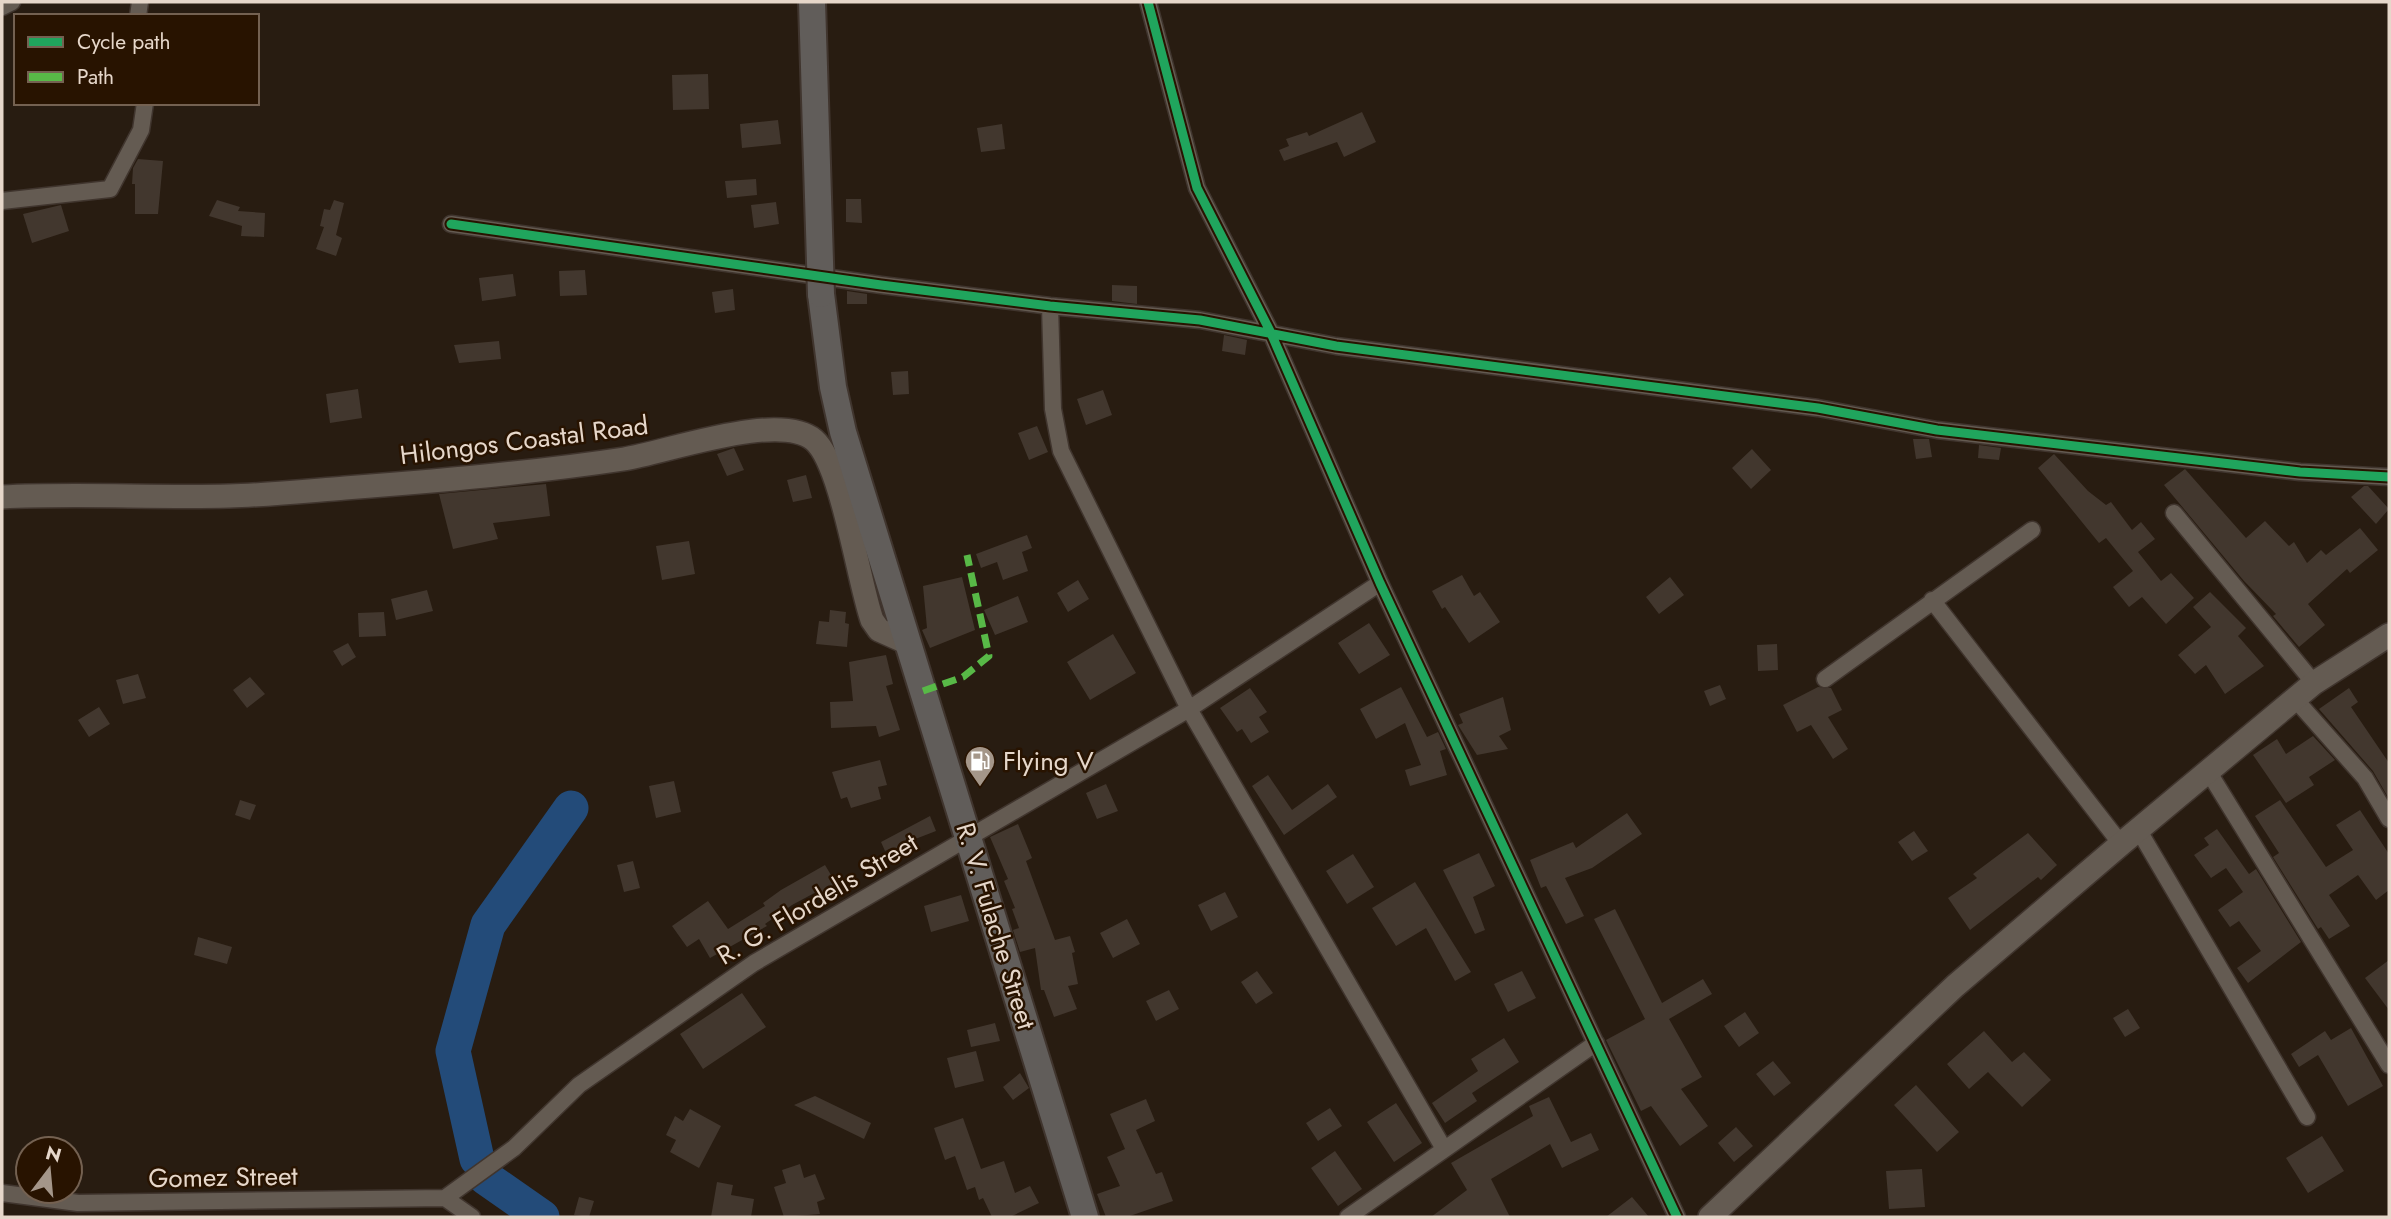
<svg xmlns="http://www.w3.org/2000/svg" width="2391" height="1219" font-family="Jost,sans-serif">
<rect width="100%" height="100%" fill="#281c11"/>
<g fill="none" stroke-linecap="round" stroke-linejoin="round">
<path stroke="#234b79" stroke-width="35" d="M477,1159L453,1051L488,925L571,808
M486,1178L542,1217"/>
</g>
<path fill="#42372e" d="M708,74L709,109L673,110L672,75Z
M1362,112L1376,142L1344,157L1337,142L1284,161L1279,150L1289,146L1286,139L1307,132L1309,136Z
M778,120L781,144L742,148L740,124Z
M1002,124L1005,149L981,152L977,128Z
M138,159L163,161L158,214H135V184H132L133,168Z
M756,179L757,195L727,198L725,181Z
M846,199H861L862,223L846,222Z
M217,200L240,207L238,211L265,213L264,237L241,236L242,226L209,216Z
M334,200L344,203L336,235L342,238L336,256L316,249L324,227L320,226L324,209L330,210Z
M776,202L779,224L754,228L751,205Z
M61,205L69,231L32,243L23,214Z
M585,270L587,295L560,296L559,271Z
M513,274L516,296L482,301L479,278Z
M1112,285L1137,286V304L1112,301Z
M733,289L735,310L715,313L712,292Z
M847,291L867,294V304H847Z
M1224,335L1247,340L1245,355L1222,351Z
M499,341L501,359L459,363L454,345Z
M908,371L909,394L893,395L891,372Z
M358,389L362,418L330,423L326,394Z
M1103,390L1112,415L1086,425L1077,399Z
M1037,426L1048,452L1029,460L1018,433Z
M1913,439H1929L1932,457L1916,459Z
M1979,445L2001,448L1999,460L1978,458Z
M734,448L744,470L727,476L717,454Z
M1752,449L1771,470L1751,489L1732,468Z
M2054,454L2088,491L2106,505L2111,502L2132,530L2141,522L2155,539L2138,552L2161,581L2171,573L2194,598L2166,624L2142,597L2129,607L2113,587L2133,571L2106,538L2099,543L2038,468Z
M2185,469L2246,538L2265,521L2289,546L2294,542L2307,563L2321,550L2326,555L2360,528L2378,550L2350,573L2347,569L2308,604L2325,625L2299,647L2273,616L2276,614L2244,581L2164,485Z
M806,475L812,498L793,502L787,480Z
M546,484L550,516L493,523L498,539L453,549L439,494Z
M2364,486H2368L2389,509L2376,524L2351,497Z
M1027,535L1032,548L1022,552L1028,571L1003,580L997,562L981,568L976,554Z
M689,541L695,574L662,580L656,546Z
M1462,575L1474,596L1480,592L1500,622L1469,643L1445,607L1442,609L1432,591Z
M962,577L975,630L930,648L922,630L927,628L923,586Z
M1670,577L1684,595L1659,614L1646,597Z
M1078,580L1089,599L1068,612L1057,593Z
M427,590L433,611L396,620L391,599Z
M2210,592L2246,628L2238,636L2264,666L2225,694L2206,665L2195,674L2178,655L2211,627L2193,607Z
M1018,596L1028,622L995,635L984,610Z
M830,610L846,612L845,623L849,624L847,647L816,644L819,621L829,622Z
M384,612L386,636L359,637L358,613Z
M1369,623L1390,655L1359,674L1338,643Z
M1113,634L1136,673L1090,700L1067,662Z
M348,643L356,657L342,666L333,651Z
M1777,644L1778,670L1758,671L1757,645Z
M886,655L893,684L886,686L900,730L879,737L876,726L831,728L830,702L853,701L849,662Z
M138,674L146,698L123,704L116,680Z
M250,677L265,694L247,708L233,690Z
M1720,685L1726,699L1710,706L1704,691Z
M1401,687L1427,737L1438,732L1446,749L1440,751L1447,775L1410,786L1405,770L1421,765L1405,723L1376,739L1360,709Z
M1818,687L1831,688L1842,710L1828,717L1848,749L1833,759L1811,725L1797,732L1783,705Z
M1250,688L1267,712L1259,717L1269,732L1251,743L1242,729L1237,732L1220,708Z
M2349,688L2358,702L2351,707L2389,763V799L2373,771L2319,709Z
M1503,697L1511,730L1499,736L1508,749L1477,755L1458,725L1463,723L1459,714Z
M99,707L110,724L89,737L78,720Z
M2313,736L2335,760L2309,777L2314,785L2286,803L2253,755L2277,739L2286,754Z
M880,760L887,785L878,787L881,799L851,808L847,797L841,799L832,772Z
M1268,775L1292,810L1328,784L1337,797L1284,835L1252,786Z
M674,781L681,812L656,818L649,786Z
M1106,784L1118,811L1097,819L1086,793Z
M240,800L256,805L250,820L235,815Z
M2280,800L2326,867L2353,850L2336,825L2360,810L2389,854V890L2376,900L2358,875L2329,895L2350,926L2329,939L2321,927L2318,929L2273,857L2279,853L2255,816Z
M1627,813L1642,834L1592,868L1565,878L1584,916L1566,924L1546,886L1541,888L1530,860L1573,842L1576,848Z
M930,816L936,831L905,843L908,847L893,856L889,849L885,851L881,842Z
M1018,824L1032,858L1026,861L1055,940L1070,936L1075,952L1072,953L1078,984L1068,986L1077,1009L1054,1017L1044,990H1041L1035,948L1020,952L1013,930L1019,928L1012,909L1015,908L1004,881L1008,879L990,837Z
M2217,829L2249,874L2256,869L2301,942L2248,983L2237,968L2261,951L2239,921L2230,927L2218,910L2243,892L2226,868L2211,878L2194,855L2209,845L2204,838Z
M1914,831L1928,851L1912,861L1898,842Z
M2028,833L2057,865L2041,880L2038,877L1970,930L1948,898L1977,878L1973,874Z
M1479,853L1495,886L1473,897L1485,930L1475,934L1443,870Z
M1353,854L1374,887L1347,904L1326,871Z
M633,861L640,888L624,892L617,865Z
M825,865L837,885L822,894L820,890L792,905L765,924L767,926L710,958L699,939L687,947L672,926L708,901L728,929L765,906L763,903L781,890Z
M1415,882L1471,972L1455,981L1426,928L1396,946L1372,908Z
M1225,892L1238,917L1211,931L1198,905Z
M961,895L969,921L931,932L924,906Z
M1615,909L1662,1003L1703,979L1712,994L1669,1019L1702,1077L1681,1089L1708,1126L1680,1146L1651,1106L1641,1111L1606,1040L1645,1019L1594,919Z
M1127,919L1140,944L1113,958L1100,933Z
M198,937L232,947L227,964L194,955Z
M2389,960V1010L2365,978Z
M1257,971L1273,993L1256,1004L1241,982Z
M1522,971L1536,998L1508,1012L1494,984Z
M1169,990L1179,1009L1156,1021L1146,1001Z
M742,993L766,1027L703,1069L680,1034Z
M2128,1009L2140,1028L2125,1037L2113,1018Z
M1745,1012L1759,1033L1739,1047L1724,1026Z
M995,1023L1000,1041L971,1047L967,1030Z
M2351,1028L2383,1086L2348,1106L2318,1055L2299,1067L2291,1054L2325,1031L2331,1040Z
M1984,1031L2012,1062L2024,1052L2051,1080L2022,1107L1988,1072L1969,1089L1947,1064Z
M1504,1038L1519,1062L1472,1093L1477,1101L1445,1123L1432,1103L1478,1071L1471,1059Z
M976,1051L984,1081L955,1088L947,1058Z
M1773,1061L1791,1083L1774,1096L1756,1074Z
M1020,1073L1029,1088L1013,1100L1003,1087Z
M1916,1085L1959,1132L1937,1152L1894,1105Z
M815,1096L871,1123L864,1139L794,1105Z
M1549,1097L1571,1142L1591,1133L1599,1150L1562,1168L1550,1144L1491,1179L1510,1217H1431L1467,1190L1451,1163L1533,1116L1529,1106Z
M1146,1099L1155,1121L1136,1130L1156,1174L1162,1172L1173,1201L1127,1217H1106L1097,1194L1120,1186L1107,1157L1125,1149L1110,1114Z
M1396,1103L1422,1143L1394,1162L1367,1122Z
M1330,1108L1342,1126L1318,1141L1306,1123Z
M690,1109L721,1126L699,1168L670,1152L676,1140L666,1135L675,1116L683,1121Z
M963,1118L981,1169L1004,1161L1015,1193L1030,1186L1039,1203L1010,1217H992L983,1198L979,1200L975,1187L967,1190L955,1156L945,1160L934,1128Z
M1736,1127L1753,1146L1734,1162L1718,1143Z
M2322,1136L2344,1171L2308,1193L2286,1158Z
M1335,1151L1362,1189L1338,1206L1311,1168Z
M800,1164L804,1178L815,1174L825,1199L817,1202L820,1214L784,1217L774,1187L786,1183L782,1170Z
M1922,1169L1925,1207L1889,1209L1886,1171Z
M717,1182L733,1185L731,1195L754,1199L751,1217H711Z
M579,1197L594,1201L589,1217L574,1215Z
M1632,1197L1649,1217H1606Z"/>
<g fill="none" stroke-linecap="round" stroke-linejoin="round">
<g stroke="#40352e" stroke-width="19">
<path id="street" d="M1148,2L1197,188L1270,331L1380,583L1677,1217
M2,7L12,2
M138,16L140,2
M2,201L110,189L141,130L145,103
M451,224L881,285L1050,306L1200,320L1336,346L1818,408L1937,430L2300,472L2389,477
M1050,306L1053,409L1061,451L1189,709L1444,1149
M2174,513L2314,683
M1932,600L2121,844
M1825,679L2032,530
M2295,699L2365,778L2389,819
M2208,771L2389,1065
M2138,829L2307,1117
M2,1193L78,1203L445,1198
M445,1198L514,1148L579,1085L754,963L1189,709L1380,583
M445,1198L472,1217
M1348,1217L1596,1043"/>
</g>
<g stroke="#40352e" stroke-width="26">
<path id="secondary" d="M2,497C78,493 153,498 229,496C268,495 307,491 345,488C439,481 531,473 624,459C668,452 779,411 814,440C842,464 858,580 872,620L879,630L908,643
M1710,1217L1955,986L2121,844L2314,683L2389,635"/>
</g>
<g stroke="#40352e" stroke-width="30">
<path id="primary" d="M821,294L833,387L843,432L1085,1217"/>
</g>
<use href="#street" stroke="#645b52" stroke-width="16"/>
<use href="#secondary" stroke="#645b52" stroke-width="23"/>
<use href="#primary" stroke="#615d5a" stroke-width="26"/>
<g stroke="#40352e" stroke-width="30" stroke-linecap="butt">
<path id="primary-bridge" d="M812,2L821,294"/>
</g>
<use href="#primary-bridge" stroke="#615d5a" stroke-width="26"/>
<path stroke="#58b947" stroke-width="7" stroke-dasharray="14 7" stroke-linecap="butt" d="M923,691L963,677L989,656L967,555"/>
<g stroke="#281300" stroke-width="13">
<path id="cycleway" d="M1148,2L1197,188L1270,331L1380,583L1677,1217
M451,224L881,285L1050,306L1200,320L1336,346L1818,408L1937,430L2300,472L2389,477"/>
</g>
<use href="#cycleway" stroke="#20a55d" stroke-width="9"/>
</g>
<defs>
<g id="fuel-pin" transform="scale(1.575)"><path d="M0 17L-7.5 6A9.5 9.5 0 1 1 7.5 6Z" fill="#a49689" stroke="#281300"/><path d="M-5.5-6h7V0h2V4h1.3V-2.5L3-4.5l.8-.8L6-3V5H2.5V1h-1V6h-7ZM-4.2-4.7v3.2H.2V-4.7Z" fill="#fff"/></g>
</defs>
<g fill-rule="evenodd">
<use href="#fuel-pin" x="980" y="761"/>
</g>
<g text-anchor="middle" stroke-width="5" stroke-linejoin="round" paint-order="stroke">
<g font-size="26" fill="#e6d7ca" stroke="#281300">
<text transform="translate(524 440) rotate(-7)" y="9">Hilongos Coastal Road</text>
<text transform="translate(817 899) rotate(-31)" y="9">R. G. Flordelis Street</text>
<text transform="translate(996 926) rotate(73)" y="9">R. V. Fulache Street</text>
<text transform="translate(223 1177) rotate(-1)" y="9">Gomez Street</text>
</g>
<g font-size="26" fill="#e6d7ca" stroke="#281300" text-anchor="start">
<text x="1003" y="770">Flying V</text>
</g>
</g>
<rect width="2391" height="1219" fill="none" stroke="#e6d7ca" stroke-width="7"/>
<rect x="14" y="14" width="245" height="91" fill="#281300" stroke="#746151" stroke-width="2"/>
<rect x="28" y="37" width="35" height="10" fill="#20a55d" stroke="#746151" stroke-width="2"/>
<text x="77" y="49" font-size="21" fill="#e6d7ca">Cycle path</text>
<rect x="28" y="72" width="35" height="10" fill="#58b947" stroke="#746151" stroke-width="2"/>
<text x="77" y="84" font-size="21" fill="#e6d7ca">Path</text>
<g transform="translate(49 1170) rotate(16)"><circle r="33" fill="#281300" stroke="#746151" stroke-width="2"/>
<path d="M0-5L12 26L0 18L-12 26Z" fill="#a49689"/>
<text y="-10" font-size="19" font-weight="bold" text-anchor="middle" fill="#e6d7ca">N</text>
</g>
</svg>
